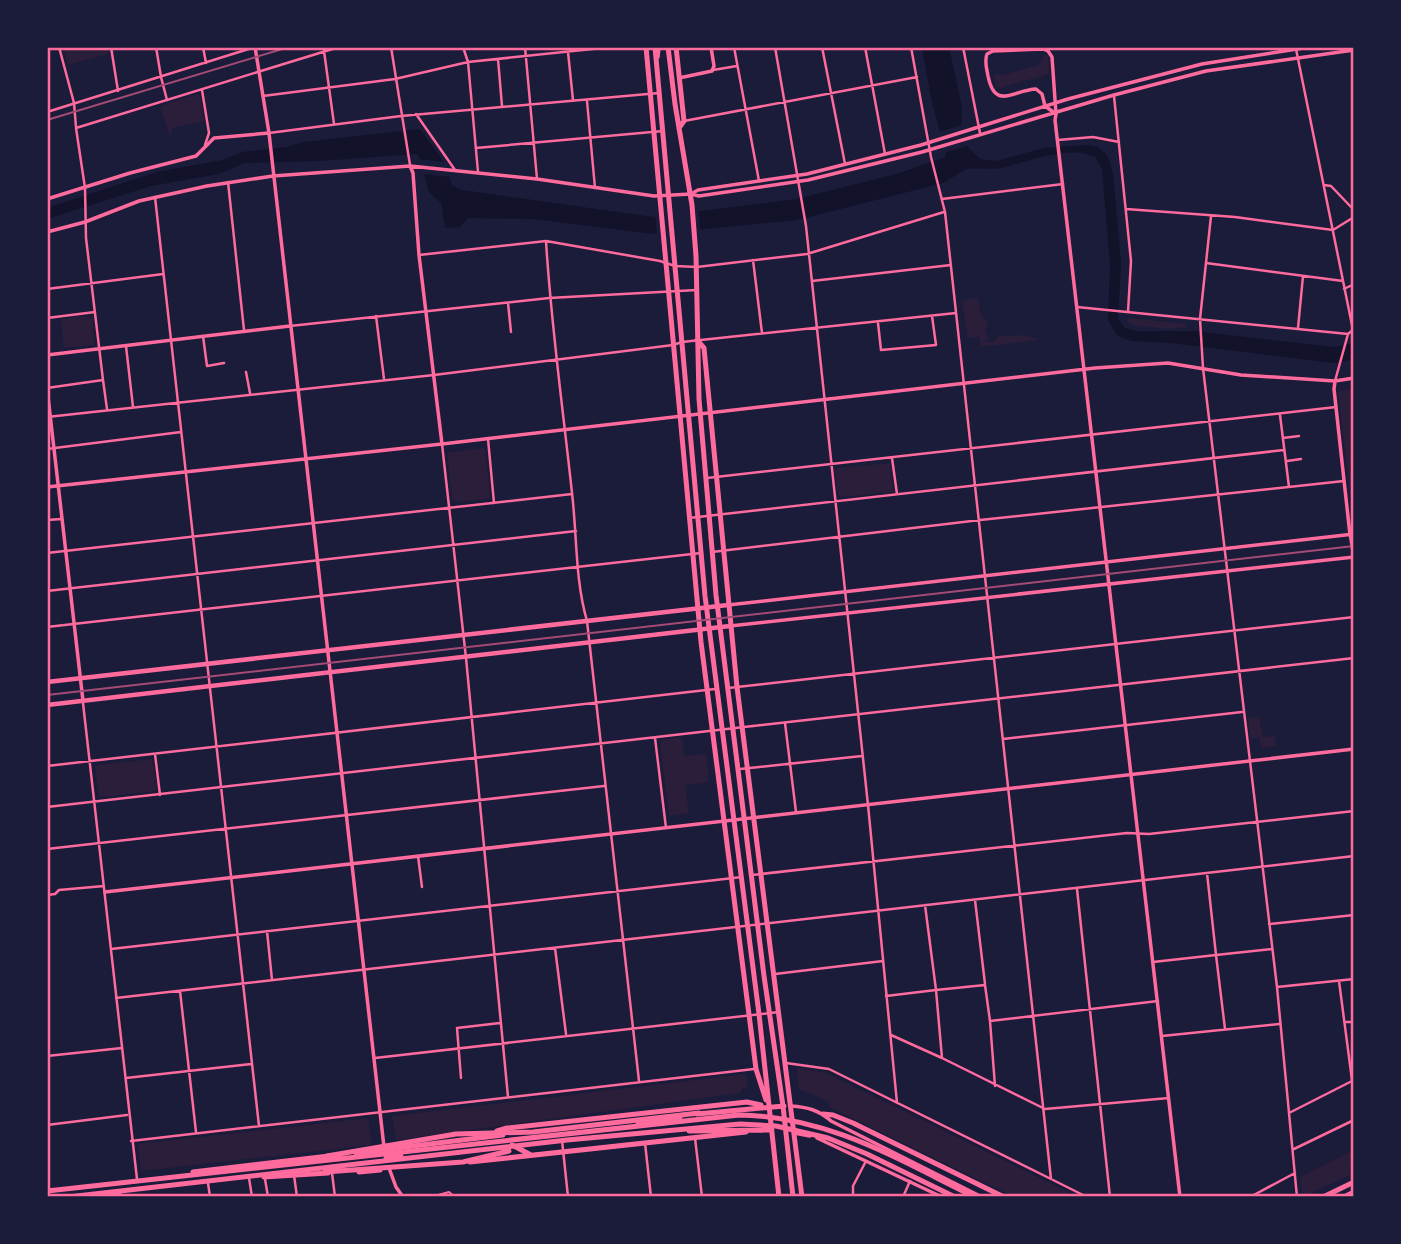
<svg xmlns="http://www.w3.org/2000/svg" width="1401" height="1244" font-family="'Libre Baskerville',serif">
<rect width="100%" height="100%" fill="#1b1b3a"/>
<path fill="#2a1e3b" d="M63,47H107L108,54L68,65Z
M1045,54L1048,56L1049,72L1046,75L1008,85L1001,89L995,86L994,74L1003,75L1039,65Z
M197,94L200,95L204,121L172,128V134H169L160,106Z
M970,298L978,299L982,319L985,318L988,324L985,331L989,338L983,342H994L998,336C1013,337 1024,332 1038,340L981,347L979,337L968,338L962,302Z
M79,316L93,318L94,345L64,348L61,320Z
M1130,318L1186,324V327L1169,329L1131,325L1127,321Z
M1354,388V516H1353L1338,392Z
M483,448L485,449L490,497L488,499L457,502L452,498L447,453Z
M890,463L893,492L841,497L838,495L835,471L839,468Z
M1259,717L1263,737L1275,736L1276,746L1261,748L1260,738L1250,739L1248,718Z
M682,737L684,756L706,754L709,782L685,785L689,813L669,816L660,742L662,740Z
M152,759L157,789L155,791L101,797L99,796L95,767L98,765Z
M797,1068L827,1073L1078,1197H1014L829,1107L830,1102L799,1089Z
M746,1074L748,1087L743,1088L740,1093L396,1140L392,1116Z
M368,1118L372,1145L141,1171L138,1144Z
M1354,1150V1173L1303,1197L1300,1177Z"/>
<path fill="#12122b" d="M922,47H949L962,108L961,123L967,146L980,159L996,161L1044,148L1088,145L1098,147L1107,155L1113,173L1121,263L1118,319L1125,328L1136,331H1193L1334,347L1354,343V359L1334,363L1171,343L1131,341L1117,335L1108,320L1110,266L1102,169L1096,158C1071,143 1026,163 1000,168C989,170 977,167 967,169C958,172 952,179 943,183L797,220L654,234L534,219L468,218L460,227L445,228L441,203L429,192L419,157L416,154L319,161L244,163L219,174L151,186L47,219V208L157,172L223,160L242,152L286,147L304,142L420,129L444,162L452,185L462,190L653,217L797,199L900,173L945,157L946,153L932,103Z"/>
<path fill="#1b1b3a" d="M965,124L970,145L943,153L938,132Z
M418,159L446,162L450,177L422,174Z
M698,208L701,234L657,237L655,213Z"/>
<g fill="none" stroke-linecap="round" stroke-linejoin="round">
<path stroke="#ff6b9d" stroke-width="2" d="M431,1197L449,1192L455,1197"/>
<path stroke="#ff6b9d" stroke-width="2.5" d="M161,77L167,100
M74,103L76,127
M753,726L1109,686"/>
<path stroke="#ff6b9d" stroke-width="2.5" d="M59,47L74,103
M111,47L118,91
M156,47L161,77
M203,47L206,63
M391,47L410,165
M463,47L468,62L478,172
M525,47L537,179
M734,47L759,181
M775,47L806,226L868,805L897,1103
M822,47L845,164
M865,47L885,154
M963,47L980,133
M1296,49L1353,330
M324,51L334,124
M568,52L573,100
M498,59L502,106
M713,70L737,66
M202,90L209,133L205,145
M263,96L395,79L468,62L612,47
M1114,96L1131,261L1128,312
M587,101L595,188
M47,112L255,47
M416,114L455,170
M684,121L917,77
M269,133L401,116L659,93
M1058,140L1093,137L1119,142
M476,148L663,131
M228,182L244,330
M1324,185L1331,186L1352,208
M155,197L259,1126
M942,199L1063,184
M1126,209L1235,217L1333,230L1354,217
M1211,216L1200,319L1203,368L1277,987L1297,1197
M546,241C551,325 563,409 572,493C577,534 575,580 587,621L639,1081
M419,255L546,241L660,261L675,266L697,267L807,254L944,212
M753,260L762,333
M1206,263L1343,281
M812,281L951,265
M47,289L163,274
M1344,289L1354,284
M508,303L511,332
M1077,307L1348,334
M376,316L384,379
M47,318L95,312
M878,323L881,350L936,345L932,316
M290,326L549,298L697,290
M1298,328L1303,276
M203,336L207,366L224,363
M126,346L133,407
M246,372L250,393
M103,380L107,409
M1335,381L1348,334L1354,329
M47,388L103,380L86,238L85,188L76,128L339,47
M1280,415L1289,487
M47,417L434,375L673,345L682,342L956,313
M1283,438L1299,436
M488,439L494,503
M442,444L466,658L508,1097
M47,449L181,432
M892,458L897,494
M1287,461L1301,459
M707,478L1336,407
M689,518L1284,450
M47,520L61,519
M1350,536L1354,561
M712,552L980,520L1344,481
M47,553L572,494
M47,591L576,531
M47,627L701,553
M1109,686L1354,658
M728,688L1354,617
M83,703L137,1179
M785,723L796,812
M655,738L666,828
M1003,739L1242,712
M155,754L160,795
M47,766L715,689
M740,769L862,756
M47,807L753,726
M47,849L604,786
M418,856L422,887
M1207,873L1216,955L1272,949
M752,875L1127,833L1149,834L1354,811
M1077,889L1110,1197
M47,895L55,894L59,890L104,886
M975,900L985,984
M1269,924L1354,915
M267,931L272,980
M555,948L566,1034
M111,949L742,877
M1153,962L1216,955L1225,1029
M775,974L883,961
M1339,981L1352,1080
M1277,987L1354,979
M180,991L196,1132
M886,996L936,990L925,905
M116,998L1354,856
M1345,1022H1354
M891,1035L942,1058L936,990L985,985L990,1021
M1162,1036L1279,1024
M47,1056L122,1048
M375,1058L779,1012
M942,1058L1045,1109L1169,1098
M786,1063L829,1069L1051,1179L945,212L931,157L911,47
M126,1078L251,1064
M461,1078L457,1028L500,1023
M995,1086L990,1021L1158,1001
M1289,1113L1352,1081
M47,1125L127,1115
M695,1138L702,1197
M562,1140L568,1197
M131,1141L754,1069
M645,1143L651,1197
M1294,1149L1354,1120
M332,1173L335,1197
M294,1175L297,1197
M249,1178L252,1197
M265,1179L268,1197
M1053,1180L1087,1197
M208,1183L210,1197
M853,1197V1186L866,1161
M903,1197L910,1181
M1250,1197L1295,1173"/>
<path stroke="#ff6b9d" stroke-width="3.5" d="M255,47L269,133L384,1147
M658,57L659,47
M679,78L712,71L714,66L711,47
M1056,114L1045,106L1042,94L1036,89C1013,90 995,111 988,76C987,69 984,62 987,54L993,51L1043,49L1048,51L1052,57L1056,114L1055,120L1180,1197
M410,166L413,173L419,255L442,444
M691,194L698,190L807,174L921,145L1068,99L1202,64L1310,47
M47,199L130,173L196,156L214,138L269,133
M47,232L85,222L139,201L207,186L273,176L410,166L537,179L654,196L691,194L699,196L808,180L922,152L1114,95L1206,71L1354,50
M47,355L290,326
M1335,381L1334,389L1350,535
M47,388L83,701
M47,487L442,444L1095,368L1168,363L1241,375L1335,381L1354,378
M728,605L1354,534
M730,626L1354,557
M105,892L1354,749
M791,1106C807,1107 819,1110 831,1121L982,1197
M794,1133L810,1136
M817,1138L942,1197
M389,1168L396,1187L403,1197"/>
<path stroke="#ff6b9d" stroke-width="4.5" d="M47,682L728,605
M47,705L730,626"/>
<path stroke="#ff6b9d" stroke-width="5" d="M646,47L701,642L756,1069L766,1100
M655,47L705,596L759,1014L779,1197
M668,47L675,104L692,205L696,256L699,399L716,595L764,976L783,1106L793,1197
M676,47L684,121L679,128
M697,340L704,348L737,687L802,1197
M697,1114L784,1106
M638,1123L680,1117
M497,1131L507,1128L747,1102L761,1105
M512,1145L531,1155
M356,1153L503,1135
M386,1158L401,1156
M470,1162L746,1132
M193,1172L329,1156
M359,1172L380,1170
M264,1177L328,1173
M95,1197L119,1194"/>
<path stroke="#ff6b9d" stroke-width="5" d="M823,1114L833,1115L853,1123L1004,1197
M689,1131L770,1130
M327,1156L456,1134L533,1132L699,1113
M325,1172L463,1162L509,1151
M47,1191L739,1115C828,1116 897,1159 975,1197
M68,1197L567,1140L740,1124L776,1126L828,1138L867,1154L955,1197
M1323,1197L1354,1182
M1344,1197L1354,1192"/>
<path stroke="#a44b75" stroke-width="2" d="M47,695L1354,546"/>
<path stroke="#a44b75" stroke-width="2" d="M47,120L289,47"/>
</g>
<rect width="1401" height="1244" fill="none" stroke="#1b1b3a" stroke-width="98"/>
<rect x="49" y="49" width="1303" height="1146" fill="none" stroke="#ff6b9d" stroke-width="2.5"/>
</svg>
